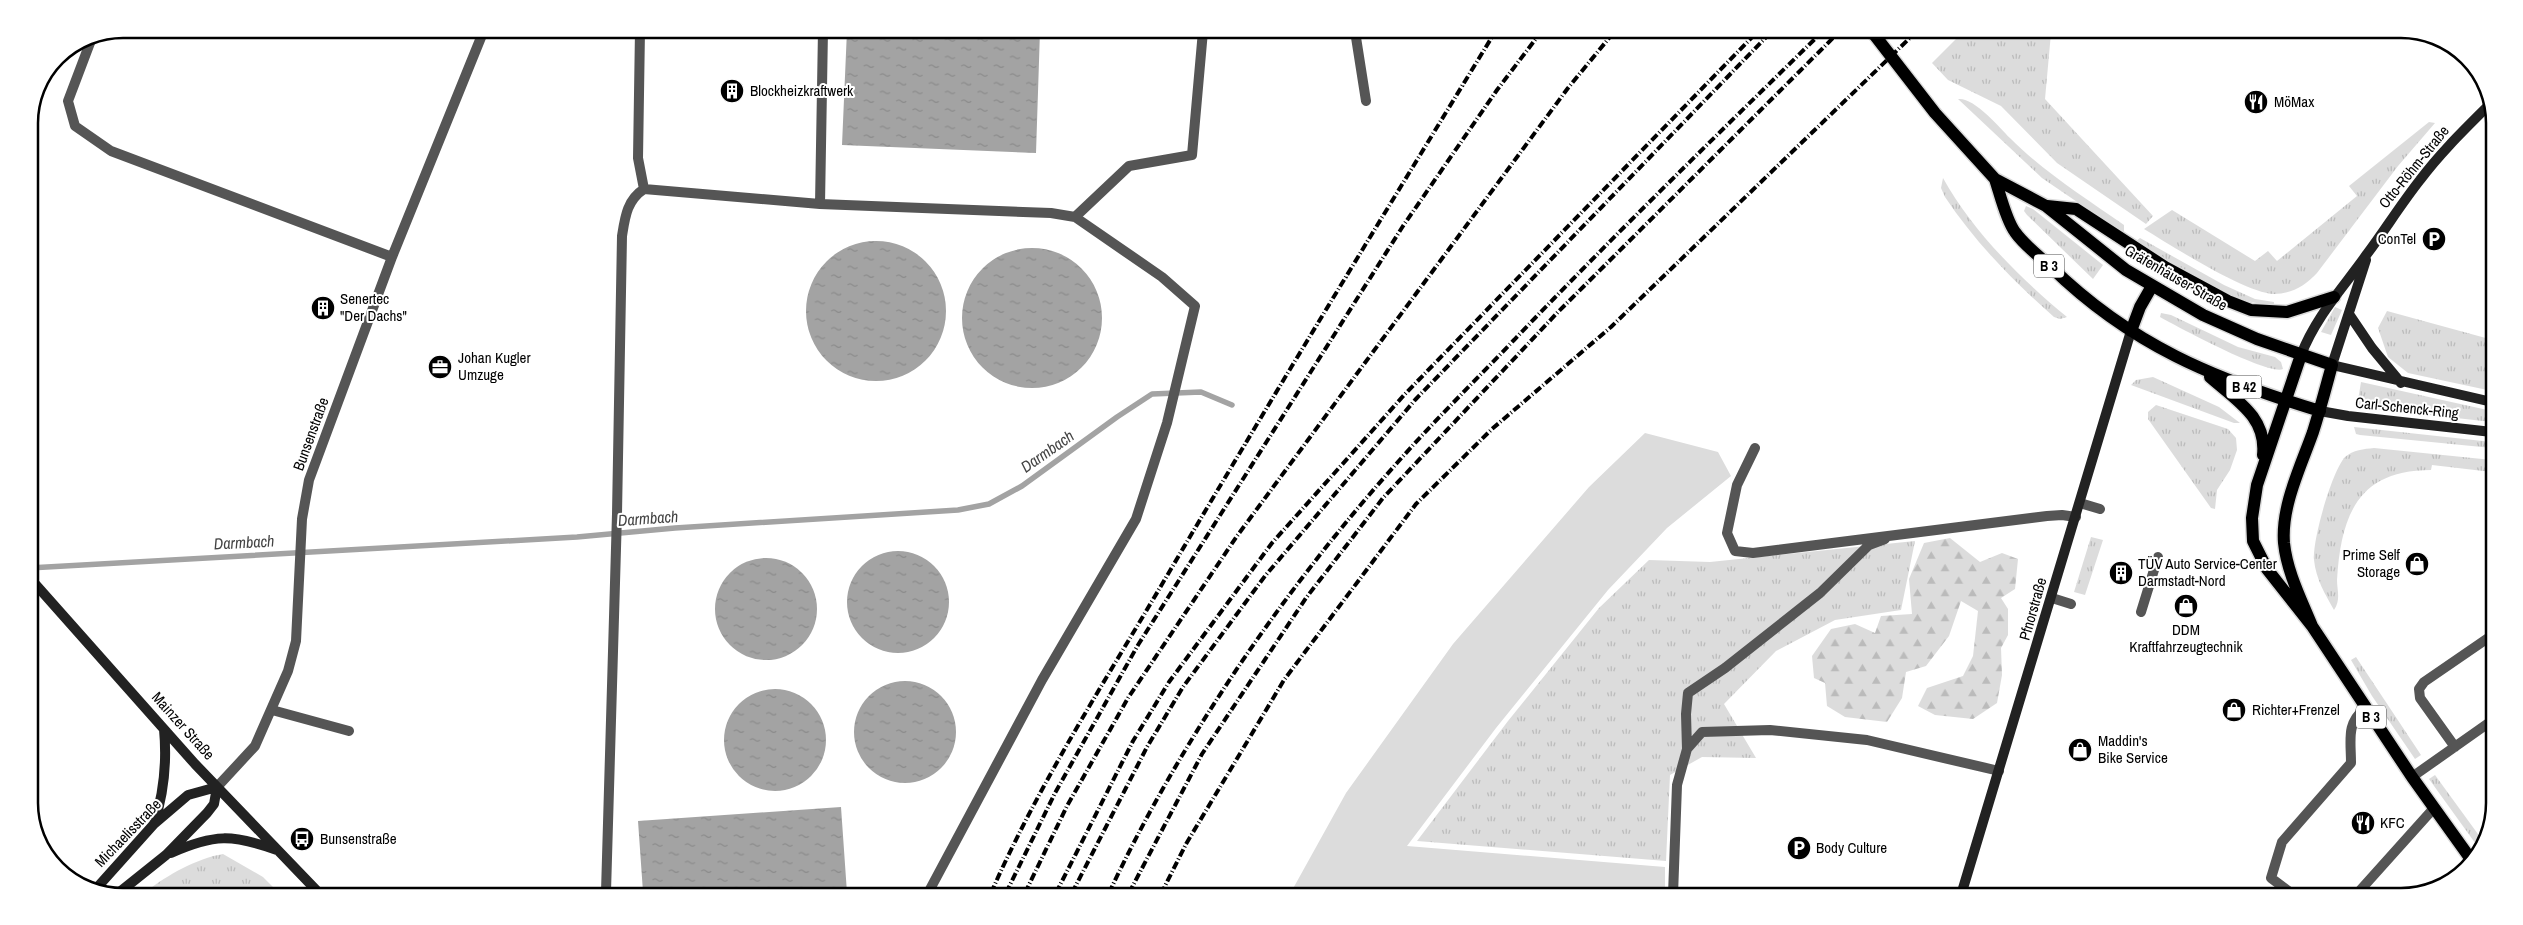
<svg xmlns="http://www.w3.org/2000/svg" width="2523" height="925" font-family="'Archivo Narrow',sans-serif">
<defs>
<pattern id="grass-tufts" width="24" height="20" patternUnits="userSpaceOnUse" patternTransform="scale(1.25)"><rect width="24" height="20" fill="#dcdcdc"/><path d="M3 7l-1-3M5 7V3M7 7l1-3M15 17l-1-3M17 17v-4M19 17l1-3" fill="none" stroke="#bbb"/></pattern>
<pattern id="forest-firs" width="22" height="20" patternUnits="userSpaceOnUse" patternTransform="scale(1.25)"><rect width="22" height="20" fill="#dcdcdc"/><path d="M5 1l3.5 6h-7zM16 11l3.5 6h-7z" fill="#bbb"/></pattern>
<pattern id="water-ripples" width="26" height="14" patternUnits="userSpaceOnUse" patternTransform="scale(1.25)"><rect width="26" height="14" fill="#a3a3a3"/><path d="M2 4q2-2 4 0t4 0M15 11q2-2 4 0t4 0" fill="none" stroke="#8b8b8b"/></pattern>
</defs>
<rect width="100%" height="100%" fill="#fff"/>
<path fill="url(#grass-tufts)" d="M1962,33H2051L2045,99L2153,216L2146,224L2057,163L2001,106L1948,80L1932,63Z
M1958,99C1974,97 1999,127 2010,138C2044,172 2084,197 2124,225V234L2042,178Z
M2429,122L2435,123L2398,166L2317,273C2305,286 2291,294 2274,294C2245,293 2172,246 2144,229L2172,210L2255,261L2268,251L2277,261L2357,196L2349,186Z
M1943,178C1973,232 2020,278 2067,317L2060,319L2054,317C2013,281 1975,242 1945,197L1941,188Z
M2026,206L2033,209L2103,265L2093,279L2027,215L2024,211Z
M2140,238L2224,285L2255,299L2274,302V305C2227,304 2175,267 2136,241Z
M2335,307L2342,310L2331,335L2321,332Z
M2387,311L2493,340L2492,391L2408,373L2388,357L2378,328Z
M2161,313L2171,315L2238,347L2275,357L2281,362L2283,369C2269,376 2178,327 2160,317Z
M2153,377L2219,407L2240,423H2234L2131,385L2136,380Z
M2361,382L2492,411V422L2357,407Z
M2156,405L2228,429L2236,438L2237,450L2230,470L2217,490L2215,509L2211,508L2148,419V412Z
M2354,427L2492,442V448L2360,435L2356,434Z
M2374,448L2492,460V472L2432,465L2431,470C2358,470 2341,515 2337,580C2337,590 2341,600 2334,610C2325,594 2316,579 2314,560C2312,541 2332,471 2345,457C2353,450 2364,449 2374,448Z
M2091,537L2103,540L2085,595L2074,592Z
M1915,541L1901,610L1835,620L1776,651L1724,704L1756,758L1702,757L1670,775L1666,861L1417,841L1508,721L1599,608L1649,560L1710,562Z
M2356,657L2421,755L2415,759L2372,696L2351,660Z
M2435,775L2483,841L2478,847L2429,779Z
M223,854L263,877L278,892L147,891C167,875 198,858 223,854Z"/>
<path fill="url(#forest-firs)" d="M1950,538L1980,562L2002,553L2018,559L2015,589L2001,598L2008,609V635L2001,648L2002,675L1997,703L1973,719L1935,715L1918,706L1927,688L1963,676L1973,656L1978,611L1961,601L1949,636L1926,666L1906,672L1902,698L1887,722L1845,717L1827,706L1825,683L1814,678L1812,656L1831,629L1855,624L1875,633L1881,616L1912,614L1909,579L1924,543Z"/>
<path fill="#dcdcdc" d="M1645,433L1718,452L1731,476L1667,528L1608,590L1496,728L1407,846L1665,867V895L1290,894L1346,793L1453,644L1589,487Z"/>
<path fill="url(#water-ripples)" d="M847,30L1040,31L1036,153L842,145Z
M806 311a70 70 0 1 1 140 0a70 70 0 1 1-140 0Z
M962 318a70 70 0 1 1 140 0a70 70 0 1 1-140 0Z
M847 602a51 51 0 1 1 102 0a51 51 0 1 1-102 0Z
M715 609a51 51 0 1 1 102 0a51 51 0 1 1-102 0Z
M854 732a51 51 0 1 1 102 0a51 51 0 1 1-102 0Z
M724 740a51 51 0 1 1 102 0a51 51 0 1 1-102 0Z
M841,807L847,893L643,892L638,821Z"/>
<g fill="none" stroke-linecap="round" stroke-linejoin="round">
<path stroke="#a3a3a3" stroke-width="5.5" d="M29,568L577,537L675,528L958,510L989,504L1022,486L1117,417L1152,394L1201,392L1232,405"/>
<g stroke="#dbdbdb" stroke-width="15">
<path id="primary" d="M1873,33L1935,113L1995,179L2046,206L2126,270L2203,315L2257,339L2332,365C2326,387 2320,410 2313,432C2301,466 2281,506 2284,543C2287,572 2301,599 2312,626
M1995,179C2000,194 2006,220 2015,232C2024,245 2039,256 2051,267C2131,345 2214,379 2320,411
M2047,206L2076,209L2165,267L2228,301L2251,310L2287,312L2334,297
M2131,331L2140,307L2152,286
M2301,355L2257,485L2252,518L2253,541L2267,569L2312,626L2412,777L2470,858
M2210,377C2236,400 2267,417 2263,455"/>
</g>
<path stroke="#555" stroke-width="10" d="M640,30L638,158L644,189
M1355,31L1366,101
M820,204L823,30
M1075,217L1129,166L1192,155L1203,31
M1755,448L1737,485L1727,533L1735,551L1753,553L2047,516L2062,515L2076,517
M2080,503L2100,509
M2052,598L2071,604
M2141,612L2158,557
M272,710L349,731
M2455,747L2420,698L2419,689L2424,682L2491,636
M1687,749L1686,714L1688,693L1725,668L1820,593L1869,545L1885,539
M2412,777L2490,722
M606,892L617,514L622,236C625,217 627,200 644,189L820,204L1051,213L1075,217L1162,277L1195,306L1167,423L1136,519L1042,680L928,893
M1673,895L1677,785L1687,749L1702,732L1770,730L1867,740L1999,771
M2295,896L2271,878L2282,842L2351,763C2351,739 2346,724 2365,708
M2355,896L2434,808"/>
<path stroke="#555" stroke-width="10" d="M93,35L68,101L75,126L111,151L392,257
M217,787L255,746L288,671L296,641L302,519L309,480L392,257L484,30"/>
<path stroke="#222" stroke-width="10" d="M2366,260L2332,365L2492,402
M2349,314L2372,348L2401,383
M2301,355C2316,316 2343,288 2367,254C2385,230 2401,204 2420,180C2441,152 2465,129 2490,104
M2320,411L2348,416L2492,432
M29,577L195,764L318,892
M154,824C164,793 167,761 164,729
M171,853C214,834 232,834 277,850
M94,891L154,824L188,795L217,787
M121,891L166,855L207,813L214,804L217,787
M1961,895L2131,331"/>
<use href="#primary" stroke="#000" stroke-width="12"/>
<path stroke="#000" stroke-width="4" stroke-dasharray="8 2.5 1 2.5" stroke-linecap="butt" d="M991,893C1038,786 1102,686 1161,586C1270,400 1383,216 1495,32
M1006,893L1055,793L1138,645L1403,226L1497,90L1541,32
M1025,893L1067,806L1128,698L1237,536L1568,88L1614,32
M1056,893L1133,741L1169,682L1272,543L1405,394L1757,32
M1072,893L1147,747L1183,687L1265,576L1415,400L1771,32
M1109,893C1180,741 1285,588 1397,463C1434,421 1475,381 1514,340C1614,235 1718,134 1822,32
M1129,893L1202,754L1306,598L1383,498L1558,312L1838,33
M1161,894L1186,844L1284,680L1416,504L1492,429L1611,327L1915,33"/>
</g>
<defs>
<g id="building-disc" transform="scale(1.25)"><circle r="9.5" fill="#000" stroke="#fff"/><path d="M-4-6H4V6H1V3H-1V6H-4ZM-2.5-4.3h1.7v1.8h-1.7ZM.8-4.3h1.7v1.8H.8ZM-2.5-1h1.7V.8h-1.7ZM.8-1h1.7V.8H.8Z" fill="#fff"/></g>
<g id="restaurant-disc" transform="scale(1.25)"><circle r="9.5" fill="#000" stroke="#fff"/><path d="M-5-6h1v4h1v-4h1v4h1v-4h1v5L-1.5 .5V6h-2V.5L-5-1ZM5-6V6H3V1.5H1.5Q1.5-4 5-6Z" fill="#fff"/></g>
<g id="parking-disc" transform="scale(1.25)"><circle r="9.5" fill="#000" stroke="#fff"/><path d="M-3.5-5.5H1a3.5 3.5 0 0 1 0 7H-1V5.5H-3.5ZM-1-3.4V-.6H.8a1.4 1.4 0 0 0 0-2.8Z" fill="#fff"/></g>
<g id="office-disc" transform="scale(1.25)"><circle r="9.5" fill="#000" stroke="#fff"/><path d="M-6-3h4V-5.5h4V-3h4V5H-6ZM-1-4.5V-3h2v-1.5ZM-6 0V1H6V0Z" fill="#fff"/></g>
<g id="shop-disc" transform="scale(1.25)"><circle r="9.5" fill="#000" stroke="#fff"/><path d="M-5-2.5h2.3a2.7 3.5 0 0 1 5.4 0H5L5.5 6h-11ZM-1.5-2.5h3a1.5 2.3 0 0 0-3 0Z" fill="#fff"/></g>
<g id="bus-disc" transform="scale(1.25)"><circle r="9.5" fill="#000" stroke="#fff"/><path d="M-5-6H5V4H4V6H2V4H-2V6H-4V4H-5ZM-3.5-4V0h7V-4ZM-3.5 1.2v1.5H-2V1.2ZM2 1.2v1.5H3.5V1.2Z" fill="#fff"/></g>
</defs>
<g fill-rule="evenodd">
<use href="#building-disc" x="732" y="91"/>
<use href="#restaurant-disc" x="2256" y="102"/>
<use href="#parking-disc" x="2434" y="239"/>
<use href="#building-disc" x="323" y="308"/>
<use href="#office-disc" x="440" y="367"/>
<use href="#shop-disc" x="2417" y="564"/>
<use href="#building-disc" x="2121" y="573"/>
<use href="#shop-disc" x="2186" y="606"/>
<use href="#shop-disc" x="2234" y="710"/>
<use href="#shop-disc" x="2080" y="750"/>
<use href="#restaurant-disc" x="2363" y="823"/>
<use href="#bus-disc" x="302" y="839"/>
<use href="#parking-disc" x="1799" y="848"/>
</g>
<g text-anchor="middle" stroke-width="4" stroke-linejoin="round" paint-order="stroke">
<g fill="#fff" stroke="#4c4c4c" stroke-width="1">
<rect x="2034" y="254.5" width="30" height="23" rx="4"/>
<rect x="2226.5" y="375.5" width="35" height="23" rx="4"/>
<rect x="2356" y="705.5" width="30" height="23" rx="4"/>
</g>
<g font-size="14" font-weight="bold" fill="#000">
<text x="2049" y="271">B 3</text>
<text x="2244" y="392">B 42</text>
<text x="2371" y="722">B 3</text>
</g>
<g font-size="15" fill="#000" stroke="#fff" text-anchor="start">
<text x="750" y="96">Blockheizkraftwerk</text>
<text x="2274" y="107">MöMax</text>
<text x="2416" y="244" text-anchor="end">ConTel</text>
<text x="340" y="304">Senertec<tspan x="340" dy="17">"Der Dachs"</tspan></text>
<text x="458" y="363">Johan Kugler<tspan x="458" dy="17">Umzuge</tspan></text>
<text x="2400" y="560" text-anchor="end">Prime Self<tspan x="2400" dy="17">Storage</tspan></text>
<text x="2138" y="569">TÜV Auto Service-Center<tspan x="2138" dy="17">Darmstadt-Nord</tspan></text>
<text x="2186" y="635" text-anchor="middle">DDM<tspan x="2186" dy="17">Kraftfahrzeugtechnik</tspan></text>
<text x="2252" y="715">Richter+Frenzel</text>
<text x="2098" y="746">Maddin's<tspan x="2098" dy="17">Bike Service</tspan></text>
<text x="2380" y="828">KFC</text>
<text x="320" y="844">Bunsenstraße</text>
<text x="1816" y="853">Body Culture</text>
</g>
<g font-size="15" fill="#000" stroke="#fff">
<text transform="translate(2414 167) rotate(-51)" y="5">Otto-Röhm-Straße</text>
<text transform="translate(2176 278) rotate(30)" y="5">Gräfenhäuser Straße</text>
<text transform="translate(2407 408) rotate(6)" y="5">Carl-Schenck-Ring</text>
<text transform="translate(311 434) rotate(-70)" y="5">Bunsenstraße</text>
<text transform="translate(2033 609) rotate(-74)" y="5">Pfnorstraße</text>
<text transform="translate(183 726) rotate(48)" y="5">Mainzer Straße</text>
<text transform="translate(128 833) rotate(-46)" y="5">Michaelisstraße</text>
</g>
<g font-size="16" font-style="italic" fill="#444" stroke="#fff">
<text transform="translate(1047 451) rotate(-35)" y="6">Darmbach</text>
<text transform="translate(648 518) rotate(-4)" y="6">Darmbach</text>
<text transform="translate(244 542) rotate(-3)" y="6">Darmbach</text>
</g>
</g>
<path d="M0 0H2523V925H0ZM123 38H2401A85 85 0 0 1 2486 123V803A85 85 0 0 1 2401 888H123A85 85 0 0 1 38 803V123A85 85 0 0 1 123 38Z" fill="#fff" fill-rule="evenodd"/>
<path fill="none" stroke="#000" stroke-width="2.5" d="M123 38H2401A85 85 0 0 1 2486 123V803A85 85 0 0 1 2401 888H123A85 85 0 0 1 38 803V123A85 85 0 0 1 123 38Z"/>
</svg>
